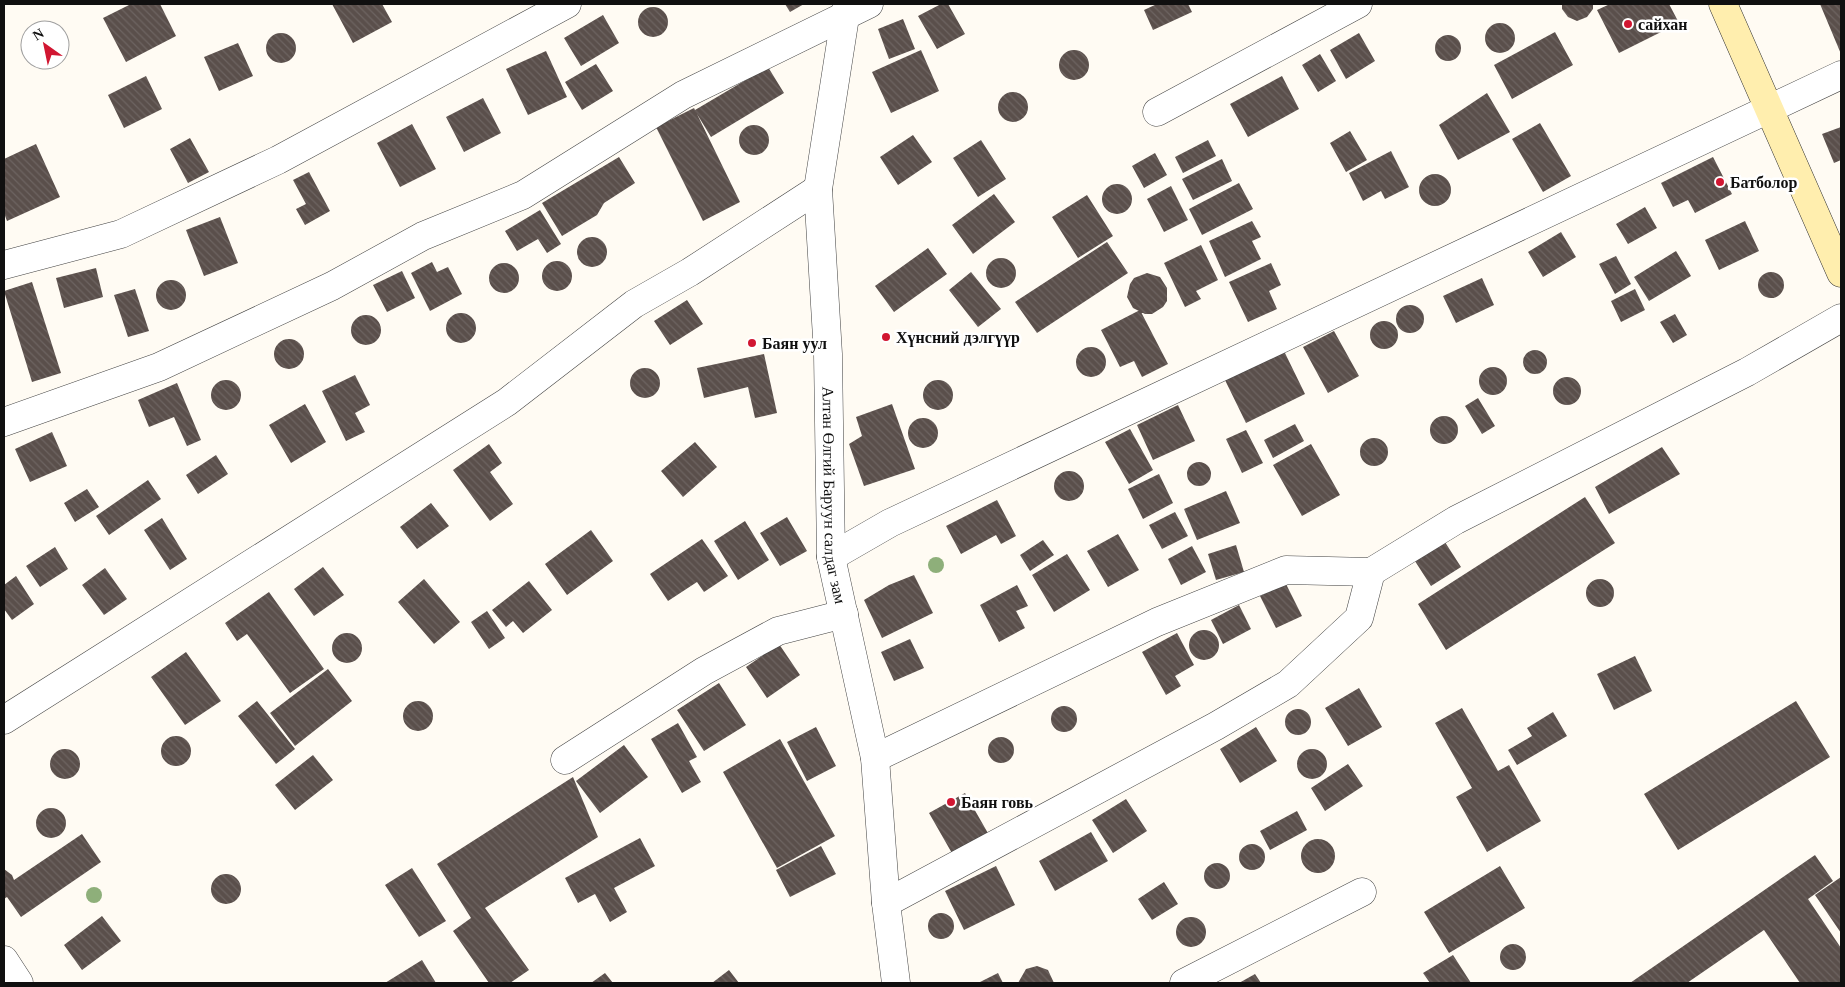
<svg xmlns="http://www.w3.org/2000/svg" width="1845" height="987" font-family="Georgia,serif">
<defs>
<pattern id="building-back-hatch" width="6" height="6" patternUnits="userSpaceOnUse" patternTransform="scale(1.25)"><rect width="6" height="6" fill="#5a4f4b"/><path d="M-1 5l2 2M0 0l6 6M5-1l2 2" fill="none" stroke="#6d6461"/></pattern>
</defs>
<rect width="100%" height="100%" fill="#fffbf3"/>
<path fill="url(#building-back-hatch)" d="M131,4H160L176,36L126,62L103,18Z
M332,4H382L392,22L353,43Z
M785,4H804L790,12Z
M941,4H948L965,34L937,49L918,16Z
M1157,4H1188L1192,12L1153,30L1144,10Z
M1562,4H1593V9L1587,17L1577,21L1568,17L1562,9Z
M1610,4H1669L1679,23L1619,53L1597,10Z
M1820,4H1841V54Z
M638 22a15 15 0 1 1 30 0a15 15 0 1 1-30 0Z
M603,15L619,43L581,66L564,38Z
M903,19L915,49L889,59L878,29Z
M1485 38a15 15 0 1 1 30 0a15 15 0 1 1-30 0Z
M1555,32L1573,65L1512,99L1494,65Z
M266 48a15 15 0 1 1 30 0a15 15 0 1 1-30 0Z
M1359,33L1375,61L1346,79L1330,50Z
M1435 48a13 13 0 1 1 26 0a13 13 0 1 1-26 0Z
M238,43L253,76L219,91L204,57Z
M1059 65a15 15 0 1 1 30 0a15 15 0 1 1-30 0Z
M921,50L939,91L891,113L872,72Z
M546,51L567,97L528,115L506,69Z
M1320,54L1336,81L1318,92L1302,65Z
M596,64L613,91L582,110L565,82Z
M768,67L784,93L711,137L697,114L740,202L703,221L656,127L694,108L695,110Z
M146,76L162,109L124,128L108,95Z
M1282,76L1299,109L1248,137L1230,104Z
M998 107a15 15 0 1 1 30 0a15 15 0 1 1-30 0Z
M1487,93L1510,132L1458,160L1439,125Z
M483,98L501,133L464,152L446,117Z
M1540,123L1571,176L1543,192L1512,139Z
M412,124L436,169L400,187L377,143Z
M739 140a15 15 0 1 1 30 0a15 15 0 1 1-30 0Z
M1841,127V160L1834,163L1822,134Z
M1350,131L1367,160L1346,172L1330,143Z
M913,135L932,162L898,185L880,157Z
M190,138L209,172L188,183L170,149Z
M981,140L1006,179L978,197L953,158Z
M1208,140L1216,156L1183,173L1175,157Z
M36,144L60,197L7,221L4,213V159Z
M1391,151L1409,187L1385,199L1381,191L1363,201L1349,173Z
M1155,153L1167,175L1144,188L1132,166Z
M619,157L635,183L604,203L597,215L562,236L542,203Z
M1713,157L1732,194L1695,213L1688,200L1673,207L1661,183Z
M1222,159L1232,181L1193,200L1182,179Z
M309,172L330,211L305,225L296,209L306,204L293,180Z
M1419 190a16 16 0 1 1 32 0a16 16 0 1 1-32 0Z
M1239,183L1253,209L1202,235L1189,209Z
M1102 199a15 15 0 1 1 30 0a15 15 0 1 1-30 0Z
M1171,186L1188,220L1164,232L1147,199Z
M994,194L1015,222L973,254L952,225Z
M1087,195L1113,236L1078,258L1052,217Z
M1645,207L1657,228L1628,244L1616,224Z
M540,210L561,244L547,253L538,239L517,251L505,231Z
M220,217L238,263L204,276L186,230Z
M1252,221L1261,237L1252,241L1261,259L1225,277L1209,241Z
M1745,221L1759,251L1719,270L1705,240Z
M1561,232L1576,257L1543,277L1528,252Z
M577 252a15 15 0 1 1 30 0a15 15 0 1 1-30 0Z
M1107,242L1128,273L1037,333L1015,302Z
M1201,245L1218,280L1196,291L1201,299L1185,307L1164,263Z
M928,248L947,274L894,312L875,286Z
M1676,251L1691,276L1649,301L1634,277Z
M1616,256L1631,284L1615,294L1599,264Z
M986 273a15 15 0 1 1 30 0a15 15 0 1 1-30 0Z
M542 276a15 15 0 1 1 30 0a15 15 0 1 1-30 0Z
M432,262L437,272L448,267L462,294L430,311L411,273Z
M489 278a15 15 0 1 1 30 0a15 15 0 1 1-30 0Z
M1271,263L1281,285L1269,291L1277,309L1248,322L1229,282Z
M96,268L103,297L64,308L56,278Z
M402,271L415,298L387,312L373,285Z
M971,272L1001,309L978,327L949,290Z
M1758 285a13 13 0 1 1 26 0a13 13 0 1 1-26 0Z
M1147,273L1160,277L1167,288V301L1163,307L1152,314H1145L1133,308L1127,297L1130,284L1134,278Z
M1482,278L1494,305L1456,323L1443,296Z
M156 295a15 15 0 1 1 30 0a15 15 0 1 1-30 0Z
M32,282L61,373L32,382L4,291Z
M135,289L149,331L128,337L114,295Z
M1635,289L1645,310L1621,322L1611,301Z
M687,300L703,324L670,345L654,321Z
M1396 319a14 14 0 1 1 28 0a14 14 0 1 1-28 0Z
M1140,310L1168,364L1142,377L1134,361L1120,367L1101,330Z
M446 328a15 15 0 1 1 30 0a15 15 0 1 1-30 0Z
M1675,314L1687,335L1673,343L1660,322Z
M351 330a15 15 0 1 1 30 0a15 15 0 1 1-30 0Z
M1370 335a14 14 0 1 1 28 0a14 14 0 1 1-28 0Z
M1334,331L1359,376L1328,393L1303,347Z
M274 354a15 15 0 1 1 30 0a15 15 0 1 1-30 0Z
M1076 362a15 15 0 1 1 30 0a15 15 0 1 1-30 0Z
M1283,349L1305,394L1246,423L1224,378Z
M1523 362a12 12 0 1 1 24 0a12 12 0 1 1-24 0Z
M764,354L777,413L755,418L748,387L704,398L697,368Z
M1479 381a14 14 0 1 1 28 0a14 14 0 1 1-28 0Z
M630 383a15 15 0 1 1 30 0a15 15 0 1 1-30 0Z
M355,375L370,405L355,413L365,432L346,441L322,391Z
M1553 391a14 14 0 1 1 28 0a14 14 0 1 1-28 0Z
M211 395a15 15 0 1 1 30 0a15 15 0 1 1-30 0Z
M923 395a15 15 0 1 1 30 0a15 15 0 1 1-30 0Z
M177,383L201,440L187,446L174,417L149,427L138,400Z
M1478,398L1495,426L1482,434L1465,406Z
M305,404L326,442L291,463L269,425Z
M892,404L915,469L864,486L849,444L862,436L856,417Z
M1178,405L1195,441L1153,460L1137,425Z
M1430 430a14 14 0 1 1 28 0a14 14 0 1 1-28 0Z
M908 433a15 15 0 1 1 30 0a15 15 0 1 1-30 0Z
M1295,424L1304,441L1273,458L1264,440Z
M1130,429L1153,470L1129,484L1105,442Z
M1246,430L1263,463L1242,473L1226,439Z
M52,432L67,466L30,482L15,449Z
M1360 452a14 14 0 1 1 28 0a14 14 0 1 1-28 0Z
M695,442L717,467L683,497L661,471Z
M489,444L502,463L490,472L513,504L490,521L453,470Z
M1311,444L1340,495L1302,516L1273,465Z
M1662,447L1680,474L1609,514L1595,487Z
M216,455L228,474L198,494L186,475Z
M1187 474a12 12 0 1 1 24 0a12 12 0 1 1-24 0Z
M1054 486a15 15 0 1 1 30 0a15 15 0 1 1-30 0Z
M1159,474L1173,503L1143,519L1128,489Z
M148,480L161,499L109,535L96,516Z
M87,489L99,507L75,522L64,503Z
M1226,491L1240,523L1197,540L1184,509Z
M1585,497L1615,543L1446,650L1418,604Z
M997,500L1016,536L1001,544L996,535L961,554L946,526Z
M431,503L449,526L417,549L400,527Z
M1175,512L1188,536L1162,549L1149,525Z
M787,517L807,551L780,566L760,533Z
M162,518L187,559L170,570L144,530Z
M745,521L769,560L738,580L714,541Z
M591,530L613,561L567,595L545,564Z
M1118,534L1139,570L1108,587L1087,551Z
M702,539L728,576L704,592L697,582L668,601L650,574Z
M1443,539L1461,567L1431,586L1413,558Z
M1043,540L1054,555L1030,571L1020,555Z
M1236,545L1244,572L1216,580L1208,554Z
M1192,546L1206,572L1181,585L1168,559Z
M55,547L68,569L40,587L26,566Z
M1067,554L1090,590L1054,612L1032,575Z
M323,567L344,595L314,616L294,589Z
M105,568L127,599L104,615L82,585Z
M914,575L933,613L882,638L864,600L889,585Z
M16,576L34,604L12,620L4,609V585Z
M424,579L460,622L434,644L398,602Z
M1586 593a14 14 0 1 1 28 0a14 14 0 1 1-28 0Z
M529,581L552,610L523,633L513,621L506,627L492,610Z
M1286,584L1302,616L1276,628L1260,596Z
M1017,585L1028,606L1016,611L1025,628L999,642L980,605Z
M269,592L324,669L290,693L247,634L237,641L225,623Z
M1239,605L1251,629L1223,644L1211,620Z
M487,611L505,638L489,649L471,622Z
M1189 645a15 15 0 1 1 30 0a15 15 0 1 1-30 0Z
M332 648a15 15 0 1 1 30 0a15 15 0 1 1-30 0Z
M1177,633L1194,665L1175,676L1181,686L1166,695L1142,652Z
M910,639L924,668L894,681L881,652Z
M779,644L800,675L767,698L746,667Z
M186,652L221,701L185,725L151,677Z
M1635,656L1652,691L1614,710L1597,674Z
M328,669L352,701L295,746L270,713Z
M719,683L746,725L704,751L677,710Z
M1359,688L1382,727L1348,746L1325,708Z
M403 716a15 15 0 1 1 30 0a15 15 0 1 1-30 0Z
M257,701L295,749L276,764L238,716Z
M1796,701L1830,757L1678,850L1644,794Z
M1051 719a13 13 0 1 1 26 0a13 13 0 1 1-26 0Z
M1462,708L1498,771L1509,765L1541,821L1487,852L1456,797L1472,788L1435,723Z
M1285 722a13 13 0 1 1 26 0a13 13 0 1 1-26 0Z
M1553,712L1567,736L1517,765L1508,750L1532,736L1527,728Z
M678,723L697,757L689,761L701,782L682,793L651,739Z
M816,727L836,766L807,781L787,742Z
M1256,727L1277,761L1240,783L1220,749Z
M161 751a15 15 0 1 1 30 0a15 15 0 1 1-30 0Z
M988 750a13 13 0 1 1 26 0a13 13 0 1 1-26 0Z
M780,739L835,836L777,868L723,772Z
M624,745L648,777L600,813L576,781Z
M50 764a15 15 0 1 1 30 0a15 15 0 1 1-30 0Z
M1297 764a15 15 0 1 1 30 0a15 15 0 1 1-30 0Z
M313,755L333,780L295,810L275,785Z
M1348,764L1363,786L1325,811L1311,788Z
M573,777L598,837L485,908L529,970L510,983H489L453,931L471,918L437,864Z
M965,793L989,835L953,855L929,813Z
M1126,799L1147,831L1113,853L1092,820Z
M36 823a15 15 0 1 1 30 0a15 15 0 1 1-30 0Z
M1297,811L1307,830L1270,850L1260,831Z
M1091,832L1108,861L1055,891L1039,861Z
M82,834L101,862L21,917L7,897L4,899V869L12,875L14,880Z
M640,838L655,866L614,888L627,912L610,922L595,894L578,903L565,878Z
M1301 856a17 17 0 1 1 34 0a17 17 0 1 1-34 0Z
M1239 857a13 13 0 1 1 26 0a13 13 0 1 1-26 0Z
M821,846L836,874L790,897L776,870Z
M1815,855L1833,881L1808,899L1841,948V983H1800L1764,930L1687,983H1630Z
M1204 876a13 13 0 1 1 26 0a13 13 0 1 1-26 0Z
M996,866L1015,905L964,930L945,891Z
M1500,866L1525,908L1449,953L1424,912Z
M412,868L446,921L419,937L385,885Z
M211 889a15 15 0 1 1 30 0a15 15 0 1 1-30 0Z
M1841,877V933L1815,895Z
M1164,882L1178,904L1152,920L1138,899Z
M928 926a13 13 0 1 1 26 0a13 13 0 1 1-26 0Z
M102,916L121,941L82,970L64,945Z
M1176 932a15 15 0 1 1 30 0a15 15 0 1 1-30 0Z
M1500 957a13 13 0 1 1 26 0a13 13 0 1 1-26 0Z
M1453,955L1471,983H1430L1423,973Z
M422,960L436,983H385Z
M1037,966L1048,970L1054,983H1018L1026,969Z
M729,970L739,983H712Z
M605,973L613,983H591Z
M998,973L1003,983H978Z
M1255,974L1261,983H1239Z"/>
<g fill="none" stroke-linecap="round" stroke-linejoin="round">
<g stroke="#434343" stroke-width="29">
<g id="minor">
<path id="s1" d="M847,4L818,189L828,354L831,557L875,758L886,903L896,983"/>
<path d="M1157,112L1358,4"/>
<path d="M4,265L121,234L278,160L567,4"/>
<path d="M4,422L159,367L332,286L423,236L523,195L683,95L869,4"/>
<path d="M831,557L890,523L1841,75"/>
<path d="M4,720L507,402L634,304L690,272L818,189"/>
<path d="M875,758L1157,622L1286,570L1371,572"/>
<path d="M565,760L704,671L778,631L844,614"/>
<path d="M886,903L1216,726L1288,684L1359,618L1371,572L1456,520L1747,372L1841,318"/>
<path d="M4,960L19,983"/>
<path d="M1184,983L1362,892"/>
</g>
</g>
<g stroke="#323232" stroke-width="29">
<path id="secondary" d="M1723,4L1841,273"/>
</g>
<use href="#minor" stroke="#fff" stroke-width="28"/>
<use href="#secondary" stroke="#ffeeae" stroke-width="28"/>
</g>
<g fill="#8eaf7a">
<circle cx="936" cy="565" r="8"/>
<circle cx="94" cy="895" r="8"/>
</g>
<g fill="#d11631" stroke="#fff" stroke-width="2">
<circle cx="1628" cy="24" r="5"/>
<circle cx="1720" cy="182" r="5"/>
<circle cx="886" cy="337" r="5"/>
<circle cx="752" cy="343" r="5"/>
<circle cx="951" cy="802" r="5"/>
</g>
<g text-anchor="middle" stroke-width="5" stroke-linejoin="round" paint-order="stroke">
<g font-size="16" font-weight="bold" fill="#101010" stroke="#fff" text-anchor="start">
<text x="1638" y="30">сайхан</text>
<text x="1730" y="188">Батболор</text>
<text x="896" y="343">Хүнсний дэлгүүр</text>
<text x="762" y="349">Баян уул</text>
<text x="961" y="808">Баян говь</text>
</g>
<g font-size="16" fill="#101010" stroke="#fff">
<text dy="6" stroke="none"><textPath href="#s1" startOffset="494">Алтан Өлгий Баруун салдаг зам</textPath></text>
</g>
</g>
<rect width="1845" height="987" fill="none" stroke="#101010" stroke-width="10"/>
<g transform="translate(45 45) rotate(327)"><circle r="24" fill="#ffffff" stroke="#9f9f9f"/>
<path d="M0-4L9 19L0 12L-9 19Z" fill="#d11631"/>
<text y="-8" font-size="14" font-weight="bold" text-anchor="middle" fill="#101010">N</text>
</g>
</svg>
